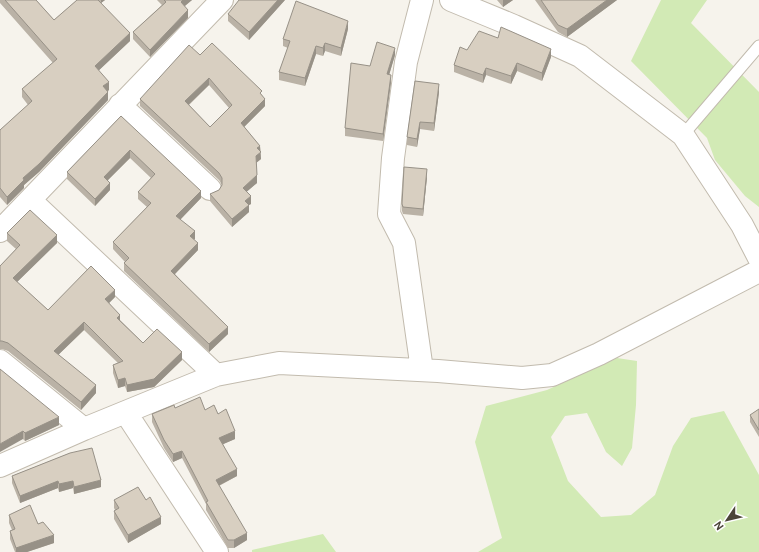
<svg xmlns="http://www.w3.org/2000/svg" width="759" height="552" font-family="Overpass,sans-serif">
<rect width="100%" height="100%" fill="#f6f3ec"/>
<path fill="#d2eab5" d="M661,0H707L691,23L759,92V207L745,196L715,160L707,138L631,61Z
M617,358L637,361L636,405L632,448L622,466L606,452L587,413L565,416L551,437L568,481L601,517L631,515L655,495L673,446L691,418L724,411L759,475V552H478L502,538L475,442L486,406L547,390Z
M323,534L336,552H252V550Z"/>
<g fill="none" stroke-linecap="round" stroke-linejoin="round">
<g stroke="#c2bbae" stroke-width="13">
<path id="lane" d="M683,135L759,46"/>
</g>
<g stroke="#c2bbae" stroke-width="24">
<path id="street" d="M451,0L514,26L580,56L683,135L742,225L759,258
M120,105L210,189
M30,200L216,375
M0,231L222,0
M0,361L84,429
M422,370L404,243L389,214L393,158L406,62L422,0
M126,413L217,552
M0,466L84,429L216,375L279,363L438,371L522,378L552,375L599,354L759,271"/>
</g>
<use href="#lane" stroke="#fff" stroke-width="11"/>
<use href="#street" stroke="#fff" stroke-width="22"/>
</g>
<path fill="#bab2a6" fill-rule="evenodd" d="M0,0H36L54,20L77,0H105L101,3L130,41L98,71L109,90L108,91V100L39,172L24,185V188L7,205L0,197V130L28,105L22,97V89L53,63L0,3Z
M157,0H192L185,6L188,18L150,57L133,39V32L162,5Z
M285,0L249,40L228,21V14Z
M497,0H513L503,7Z
M535,0H617L567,37L558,32Z
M348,29L341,56L325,51L323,56L316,54L305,86L279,80V72L288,48L283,46V39Z
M467,50L551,57L542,81L517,71L511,84L486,75L483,83L454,72V65Z
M200,55L262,95L265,106L244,127L260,146L261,159L256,163L257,183L246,192L251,204L249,205V212L232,227L210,201V194L219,190L222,185L219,180L140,106V99ZM209,85L229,108L210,127L189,105Z
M395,55L389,75L391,82L383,141L345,136V128L370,66Z
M439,92L434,131L420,129L417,147L407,145V137Z
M121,116L201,198L180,220L195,239H194L198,250L175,274L228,334L209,352L124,271V263L125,262L113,249V242L147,207L138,199V192L151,178L130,158L108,180L110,190L95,206L67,179V172Z
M427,177L423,216L403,214L402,211V204Z
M7,233L57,243L17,282L48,310L115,297L109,303L120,320L143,343L182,360L154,387L127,392L125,386L118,388L113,373V365L118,363L84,330L58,355L96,393L81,410L8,351L2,349H0V266L16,249L7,241Z
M0,369L59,425L25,441L23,439Z
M175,408L205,410L218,414L235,439L223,444L237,476L219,486L247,540L234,548H228L206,510V504L182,458L173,462L164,448L152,422V414Z
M759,409V437L750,422V415Z
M70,453L101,487L74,494L73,488L59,492L58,488L20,503L12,483V476Z
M114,500L161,524L128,543L114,519V511L115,510L114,508Z
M9,515L38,524L54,543L27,552H15L10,539V531L12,530L9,523Z"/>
<path fill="#979187" d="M101,0H105L101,3Z
M183,0H192L181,9V2Z
M278,0H285L249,40V32Z
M503,0H513L503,7Z
M607,0H617L567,37V29Z
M188,10V18L150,57V50Z
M348,21V29L341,56V48Z
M130,33V41L95,74V66Z
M325,43V51L323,56V48Z
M316,46V54L305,86V78Z
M395,48V55L387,82V74Z
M551,49V57L542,81V73Z
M517,63V71L511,84V76Z
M486,68V75L483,83V75Z
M391,75V82L383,141V134Z
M209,78V85L185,108V101Z
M109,82V90L103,94V86Z
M439,84V92L434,131V123Z
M108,92V100L39,172L24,185V188L7,205V197L23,178Z
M265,99V106L241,130V123Z
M420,122V129L417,147V139Z
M260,146L261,159L256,163V156L257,148Z
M130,150V158L104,184V177Z
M427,169V177L423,216V209Z
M257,175V183L243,195V188Z
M110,183V190L95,206V199Z
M201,191V198L176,224V216Z
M251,196V204L249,205V212L232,227V219L245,201Z
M195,231V239L190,243V236Z
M57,235V243L13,286V278Z
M198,243V250L171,278V271Z
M115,290V297L105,307V299Z
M120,315V323L117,318Z
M84,322V330L54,359V351Z
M228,327V334L209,352V344Z
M182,352V360L154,387L127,392V385Z
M125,378V386L118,388V380Z
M96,385V393L81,410V402Z
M59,417V425L25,441V433Z
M23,431V439L0,452V444Z
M235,431V439L219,446V438Z
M182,451V458L173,462V454Z
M237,469V476L216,487V480Z
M101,480V487L74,494V487Z
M58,481V488L20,503V496Z
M73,481V488L59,492V484Z
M161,517V524L128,543V535Z
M247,533V540L234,548V540Z
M54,535V543L27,552H16V548Z"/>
<path fill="#d8cfc1" stroke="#979187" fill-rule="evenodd" d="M5,0H36L54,20L77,0H98L130,33L95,66L109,82L103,86L108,92L39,164L23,178L24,180L7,197L0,188V130L32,101L22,89L57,59Z
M164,0H183L181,2L188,10L150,50L133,32L166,2Z
M239,0H278L249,32L228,14Z
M541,0H607L567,29L558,25Z
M296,1L348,21L341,48L325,43L323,48L316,46L305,78L279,72L290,41L283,39Z
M501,27L551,49L542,73L517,63L511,76L486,68L483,75L454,65L460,47L467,50L479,31L498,38Z
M377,42L395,48L387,74L391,75L383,134L345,128L351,63L370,66Z
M212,43L262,91L260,93L265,99L241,123L260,146L257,148L261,152L256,156L257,175L243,188L251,196L245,201L249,205L232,219L210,194L219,190L222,185V178L219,173L140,99L189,45L200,55ZM209,78L232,105L210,127L185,101Z
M415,81L439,84L434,123L420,122L417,139L407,137Z
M121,116L201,191L176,216L195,231L190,236L198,243L171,271L228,327L209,344L124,263L129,258L113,242L151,203L138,192L155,174L130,150L104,177L110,183L95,199L67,172Z
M404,167L427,169L423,209L403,207L402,204Z
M30,210L57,235L13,278L48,310L91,266L115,290L105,299L120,315L117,318L143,343L157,329L182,352L154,379L127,385L125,378L118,380L113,365L123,361L84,322L54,351L96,385L81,402L8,343L2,341H0V266L20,245L7,233Z
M0,369L59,417L25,433L23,431L0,444Z
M200,397L205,410L214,405L218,414L226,409L235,431L219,438L237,469L216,480L247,533L234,540H228L206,502L208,501L182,451L173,454L164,440L152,414L174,405L175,408Z
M759,409V430L750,415Z
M92,448L101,480L74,487L73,481L59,484L58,481L20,496L12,476L70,453Z
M138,487L146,500L150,497L161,517L128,535L114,511L119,508L114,500Z
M30,505L38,524L43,522L54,535L16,548L10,531L15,529L9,515Z"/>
<g transform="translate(727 520) rotate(235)" stroke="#ffffff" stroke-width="3" paint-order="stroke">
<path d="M0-3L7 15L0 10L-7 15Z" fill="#4b4439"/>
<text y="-6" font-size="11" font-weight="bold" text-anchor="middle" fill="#4b4439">N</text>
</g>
</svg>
